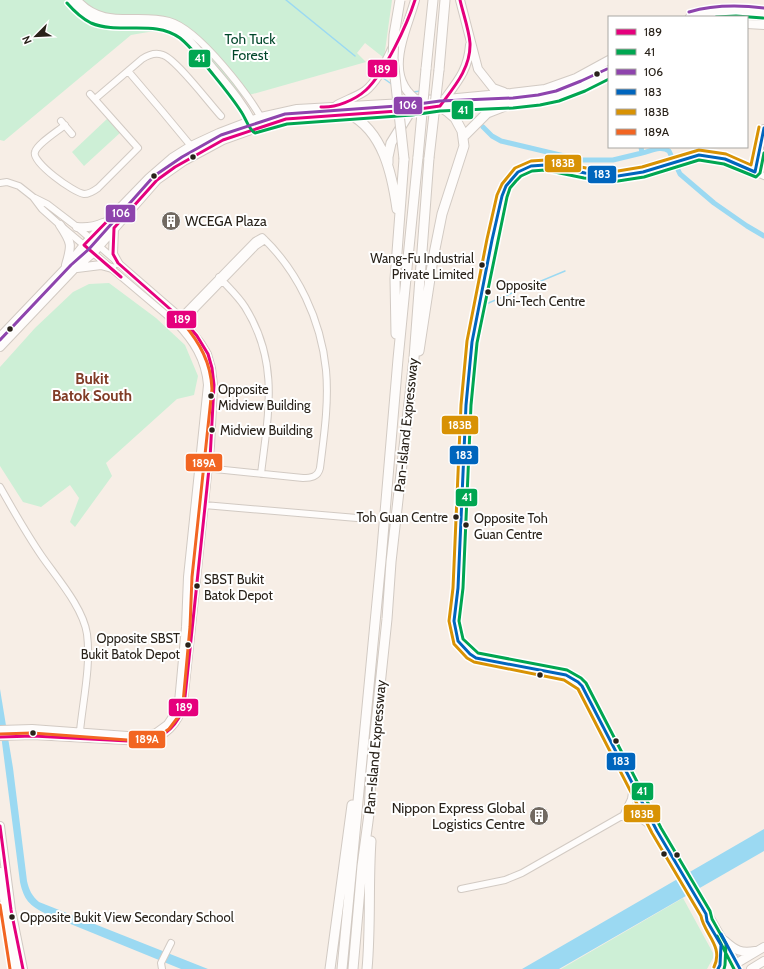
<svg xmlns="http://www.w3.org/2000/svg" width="764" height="969" font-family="Cabin,sans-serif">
<rect width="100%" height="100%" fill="#f7eee6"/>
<path fill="#cdefd6" d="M0,0H392L384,58L365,43L357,53L366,62L235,99C219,81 192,44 170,35C158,29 143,33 131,35L4,141L0,140Z
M108,118L121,132L84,166L72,152Z
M109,283L156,318L185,345L198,376L194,395L177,399L106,463L112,476L75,527L70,522L79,498L70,485L41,507L23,502L0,466V367L35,328L73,292L89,284Z
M683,898L713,953V958L707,969H561Z"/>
<path fill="#9bd9f2" d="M0,689L13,768L27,881C29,890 32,896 39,902L208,969H181L46,914C29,905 24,900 20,882L0,727Z
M764,829V851L559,969H522Z"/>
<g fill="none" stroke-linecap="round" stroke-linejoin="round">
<path stroke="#9bd9f2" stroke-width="1.5" d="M286,0L355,56
M383,78L393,85
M413,92L421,91
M486,304L565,271"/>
<path stroke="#9bd9f2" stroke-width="5" d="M483,127L492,136L501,141L581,160H613L642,153
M641,147L642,153C651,151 661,145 669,151L680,174L714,203L747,226L764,236"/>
<g stroke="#d2cac3" stroke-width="8">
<path id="minor" d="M71,0C97,37 137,15 170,27C188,34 200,52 212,66C229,86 245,104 256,128
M78,0C104,29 137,12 169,21C199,29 251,97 265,125
M128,71L162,111L191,146L201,152
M95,99L142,59C148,55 156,52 163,55C176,59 209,103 221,116
M61,121L72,134
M65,125C58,131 37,144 35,152C31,162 74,193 84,194C90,194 94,191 98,188L138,148L90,94
M755,172L764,128
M0,183L7,182L19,186L33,197L42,209L60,225L176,323C193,341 205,359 207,385L187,577L185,627L178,702L175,712L167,724L156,732L141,736L32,728L0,729
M219,277C228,287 238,296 245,307C280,363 268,414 261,474
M179,319L255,241L262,237C298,271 321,320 326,370C329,402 324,436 320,468C318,477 311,478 303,478L205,468
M187,324L195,309L256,246L265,240
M0,487C13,510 26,533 41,555C56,577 83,607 87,634C91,666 83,700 80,731
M204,505L357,518
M0,737L33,736L143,742C165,740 180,723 184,703L211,446L214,385L212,368L208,354L202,344L181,317L77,227L47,204L35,198
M624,814L631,799L633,786
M622,817H638L655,829
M461,889L505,880L522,873L643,804
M706,914L711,918L737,963
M731,966L721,945L707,921L706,914L647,813L582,686L578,682L566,675L476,658L470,654L458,641L456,633L454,621L458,588L466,405L472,342L502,196L506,186L512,178L524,169L539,165L585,173L618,176L643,172L699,155L725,159L764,176
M162,969L161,963L171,943"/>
</g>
<g stroke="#d2cac3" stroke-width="10">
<path id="major" d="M415,0C406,33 381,78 420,102
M460,0L478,69L493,88L504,92
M690,17C711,10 742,10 764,13
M747,24L764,25
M444,100C458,81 468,70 470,45
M337,105C346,100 356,97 365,91C378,81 386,61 393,47
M60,225C72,243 72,245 66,265
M77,227C87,228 94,227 103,223
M114,229L113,254L118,263
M77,268L101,265L112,268
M0,337L64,270L84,245L149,178L172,158L191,146L219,133L261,117L297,109L404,103L511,93L545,89L576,78L609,60
M0,347L75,268L93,253L157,180L184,161L223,140L265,125L286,119L412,110L440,106L513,103L539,100L557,96L583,86L609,73
M0,826L11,910L23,969
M0,872L15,969
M725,941C736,951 741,953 755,951
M718,969L720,965L721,945
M727,969L764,947
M751,969L764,961"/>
</g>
<g stroke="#d2cac3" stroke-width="11">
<path id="highway" d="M426,69L433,0
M439,70L445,0
M349,114C383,131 392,174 397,209
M463,137L487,113L513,103
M388,163V157L391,143L417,101
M396,334L395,279L404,159
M419,351L433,259L442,214L464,146L462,131L455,118L448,112L430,100
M330,969L352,805
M342,969L381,560L398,359L418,157
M353,969L362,866L369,814L371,771L387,619L391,562L414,358L429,158
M367,969C371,926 368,883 371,841"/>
</g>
<use href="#minor" stroke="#fefcfb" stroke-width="6"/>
<use href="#major" stroke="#fefcfb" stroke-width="8"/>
<use href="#highway" stroke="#fefcfb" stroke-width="9"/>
<g stroke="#d2cac3" stroke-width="11" stroke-linecap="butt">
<path id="highway-bridge" d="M400,0L394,35L393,58L404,159
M418,157L426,69
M429,158L439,70"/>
</g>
<use href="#highway-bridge" stroke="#fefcfb" stroke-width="9"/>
<g stroke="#fff" stroke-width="6">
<path id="bus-1" d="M321,107C336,108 355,100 366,90C385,72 407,25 415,0
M118,210L84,245L121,277
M0,737L33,736L147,742C166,736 178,725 184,706L210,459L214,385L212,368L208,354L197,336L187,324L118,263L113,254L114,228L157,180L175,167L223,140L286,119L412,110L440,106C454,87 471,68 470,43C469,30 463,13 460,0
M0,826L11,910L23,969"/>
</g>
<g stroke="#fff" stroke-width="6">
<path id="bus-2" d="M67,3C74,11 81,18 91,23C119,35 154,19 180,38C190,46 198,57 207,67C219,82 232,97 242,113C246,119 249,130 255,133L287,124L412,115L440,111L513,108L540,105L559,101L585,91L609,79
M716,17L736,16L763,18
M717,936L734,969
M724,969L725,965L726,944L712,919L710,911L661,828L586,683L581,678L567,670L478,653L463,639L459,621L463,588L471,405L477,343L507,197L510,188L516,181L521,176L532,171L545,170L584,178L618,181L644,177L699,160L724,164L756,177L760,173L764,153"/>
</g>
<g stroke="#fff" stroke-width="6">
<path id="bus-3" d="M689,12C713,5 739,5 764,8
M0,340L71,265L89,249L154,176L182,157L221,135L285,114L411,105L440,101L513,98L538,95L556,91L581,81L607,69"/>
</g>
<g stroke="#fff" stroke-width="6">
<path id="bus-4" d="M721,934L740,969
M718,969L720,965L721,945L707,921L706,914L657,831L582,686L578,682L566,675L476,658L470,654L458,641L454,621L458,588L466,405L472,342L492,240L502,196L506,186L518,172L531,166L545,165L585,173L618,176L643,172L699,155L725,159L755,172L764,128"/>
</g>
<g stroke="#fff" stroke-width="6">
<path id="bus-5" d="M714,967C724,946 704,934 701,916L652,833L578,689L564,680L474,662L467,658L454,644L449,621L453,588L461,405L467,341L487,239L497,195L502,184L515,168L531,161L546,160L586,168L618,171L642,167L699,150L726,154L751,165L759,127"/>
</g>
<g stroke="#fff" stroke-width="6">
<path id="bus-6" d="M0,734L32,733L141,741L157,737L169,729L178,717L183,703L190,627L192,577L212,389C211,363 200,343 183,323
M0,905L10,969"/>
</g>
<use href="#bus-1" stroke="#e5007d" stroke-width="3"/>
<use href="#bus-2" stroke="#00a651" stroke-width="3"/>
<use href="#bus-3" stroke="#8e44ad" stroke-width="3"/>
<use href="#bus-4" stroke="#0065bd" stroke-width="3"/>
<use href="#bus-5" stroke="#d89204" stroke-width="3"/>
<use href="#bus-6" stroke="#f26522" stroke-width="3"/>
</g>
<defs>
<g id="building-disc" transform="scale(1)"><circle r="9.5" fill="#716961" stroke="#fff"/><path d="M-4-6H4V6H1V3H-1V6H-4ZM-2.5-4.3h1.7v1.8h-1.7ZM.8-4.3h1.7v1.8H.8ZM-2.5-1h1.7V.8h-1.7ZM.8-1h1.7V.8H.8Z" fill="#fff"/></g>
</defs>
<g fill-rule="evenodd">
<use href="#building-disc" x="171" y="221"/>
<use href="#building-disc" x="539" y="816"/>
</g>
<g fill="#29221a" stroke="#fff" stroke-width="1.5">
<circle cx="597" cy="74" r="3.5"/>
<circle cx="193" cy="157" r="3.5"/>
<circle cx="154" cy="176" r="3.5"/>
<circle cx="482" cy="265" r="3.5"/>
<circle cx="488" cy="292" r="3.5"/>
<circle cx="10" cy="329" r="3.5"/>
<circle cx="211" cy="396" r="3.5"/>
<circle cx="212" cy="430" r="3.5"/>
<circle cx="456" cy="517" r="3.5"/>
<circle cx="466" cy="525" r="3.5"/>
<circle cx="197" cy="586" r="3.5"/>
<circle cx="188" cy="645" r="3.5"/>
<circle cx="540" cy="675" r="3.5"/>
<circle cx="33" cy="733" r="3.5"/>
<circle cx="616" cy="741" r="3.5"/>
<circle cx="664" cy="854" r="3.5"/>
<circle cx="677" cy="855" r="3.5"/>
<circle cx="12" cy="917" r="3.5"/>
</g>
<g text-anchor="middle" stroke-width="4" stroke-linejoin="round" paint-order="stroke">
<g font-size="13" fill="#29221a" stroke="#fff" text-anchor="start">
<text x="474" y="263" text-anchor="end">Wang-Fu Industrial<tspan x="474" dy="16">Private Limited</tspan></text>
<text x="496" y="290">Opposite<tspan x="496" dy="16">Uni-Tech Centre</tspan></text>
<text x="218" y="394">Opposite<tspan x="218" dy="16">Midview Building</tspan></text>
<text x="220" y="435">Midview Building</text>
<text x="448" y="522" text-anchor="end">Toh Guan Centre</text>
<text x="474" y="523">Opposite Toh<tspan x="474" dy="16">Guan Centre</tspan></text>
<text x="204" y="584">SBST Bukit<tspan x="204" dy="16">Batok Depot</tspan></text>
<text x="180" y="643" text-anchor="end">Opposite SBST<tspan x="180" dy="16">Bukit Batok Depot</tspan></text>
<text x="20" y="922">Opposite Bukit View Secondary School</text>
</g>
<g font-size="14" fill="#00462a" stroke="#fff">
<text x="250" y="44">Toh Tuck<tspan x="250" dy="16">Forest</tspan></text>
</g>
<g font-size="14" fill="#29221a" stroke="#fff" text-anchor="start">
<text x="185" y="226">WCEGA Plaza</text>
<text x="525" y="813" text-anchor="end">Nippon Express Global<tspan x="525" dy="16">Logistics Centre</tspan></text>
</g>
<g font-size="14" fill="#29221a" stroke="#fff">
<text transform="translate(406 425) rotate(-84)" y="5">Pan-Island Expressway</text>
<text transform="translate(375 747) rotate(-85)" y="5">Pan-Island Expressway</text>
</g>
<g font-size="15" font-weight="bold" fill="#803c26" stroke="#fff">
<text x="92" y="384">Bukit<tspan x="92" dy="17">Batok South</tspan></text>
</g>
</g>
<g stroke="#fff" stroke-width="1.5">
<rect x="188" y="49" width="23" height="19" rx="4" fill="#00a651"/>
<rect x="367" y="59" width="31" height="19" rx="4" fill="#e5007d"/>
<rect x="393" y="96" width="30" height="19" rx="4" fill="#8e44ad"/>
<rect x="451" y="100" width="23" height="20" rx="4" fill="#00a651"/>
<rect x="544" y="154" width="38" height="19" rx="4" fill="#d89204"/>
<rect x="587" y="165" width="30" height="19" rx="4" fill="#0065bd"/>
<rect x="105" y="204" width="31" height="19" rx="4" fill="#8e44ad"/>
<rect x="166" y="310" width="31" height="19" rx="4" fill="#e5007d"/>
<rect x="441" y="415" width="38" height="20" rx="4" fill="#d89204"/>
<rect x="449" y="445" width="30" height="20" rx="4" fill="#0065bd"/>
<rect x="185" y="453" width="38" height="19" rx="4" fill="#f26522"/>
<rect x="455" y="488" width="23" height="19" rx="4" fill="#00a651"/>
<rect x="168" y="698" width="31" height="19" rx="4" fill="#e5007d"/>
<rect x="128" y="730" width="38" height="19" rx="4" fill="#f26522"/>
<rect x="606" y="752" width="30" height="19" rx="4" fill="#0065bd"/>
<rect x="631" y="782" width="23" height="19" rx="4" fill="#00a651"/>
<rect x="623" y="804" width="38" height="19" rx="4" fill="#d89204"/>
</g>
<g font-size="11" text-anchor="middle" font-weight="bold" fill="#fff">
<text x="200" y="62">41</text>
<text x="382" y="73">189</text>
<text x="408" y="109">106</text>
<text x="463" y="114">41</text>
<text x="563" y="167">183B</text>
<text x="602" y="178">183</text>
<text x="121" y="217">106</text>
<text x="182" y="323">189</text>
<text x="460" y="429">183B</text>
<text x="464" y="459">183</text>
<text x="204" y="467">189A</text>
<text x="467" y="501">41</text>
<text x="184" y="711">189</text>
<text x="147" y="743">189A</text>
<text x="621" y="765">183</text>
<text x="642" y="795">41</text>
<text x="642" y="818">183B</text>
</g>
<rect x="608" y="16" width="140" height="132" fill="#ffffff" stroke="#a9a7a3"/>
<rect x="616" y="29" width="20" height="6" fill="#e5007d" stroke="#a9a7a3"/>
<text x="644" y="36" font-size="12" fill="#29221a">189</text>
<rect x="616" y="49" width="20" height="6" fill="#00a651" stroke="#a9a7a3"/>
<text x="644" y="56" font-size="12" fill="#29221a">41</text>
<rect x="616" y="69" width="20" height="6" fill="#8e44ad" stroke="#a9a7a3"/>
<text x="644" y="76" font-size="12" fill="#29221a">106</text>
<rect x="616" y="89" width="20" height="6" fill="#0065bd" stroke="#a9a7a3"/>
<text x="644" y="96" font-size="12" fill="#29221a">183</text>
<rect x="616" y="109" width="20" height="6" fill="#d89204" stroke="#a9a7a3"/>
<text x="644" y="116" font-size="12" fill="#29221a">183B</text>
<rect x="616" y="129" width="20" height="6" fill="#f26522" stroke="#a9a7a3"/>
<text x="644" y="136" font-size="12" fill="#29221a">189A</text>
<g transform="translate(36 36) rotate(246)" stroke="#ffffff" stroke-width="3" paint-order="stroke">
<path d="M0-3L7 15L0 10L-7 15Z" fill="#29221a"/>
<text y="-6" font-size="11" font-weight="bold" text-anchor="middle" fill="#29221a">N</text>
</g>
</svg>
